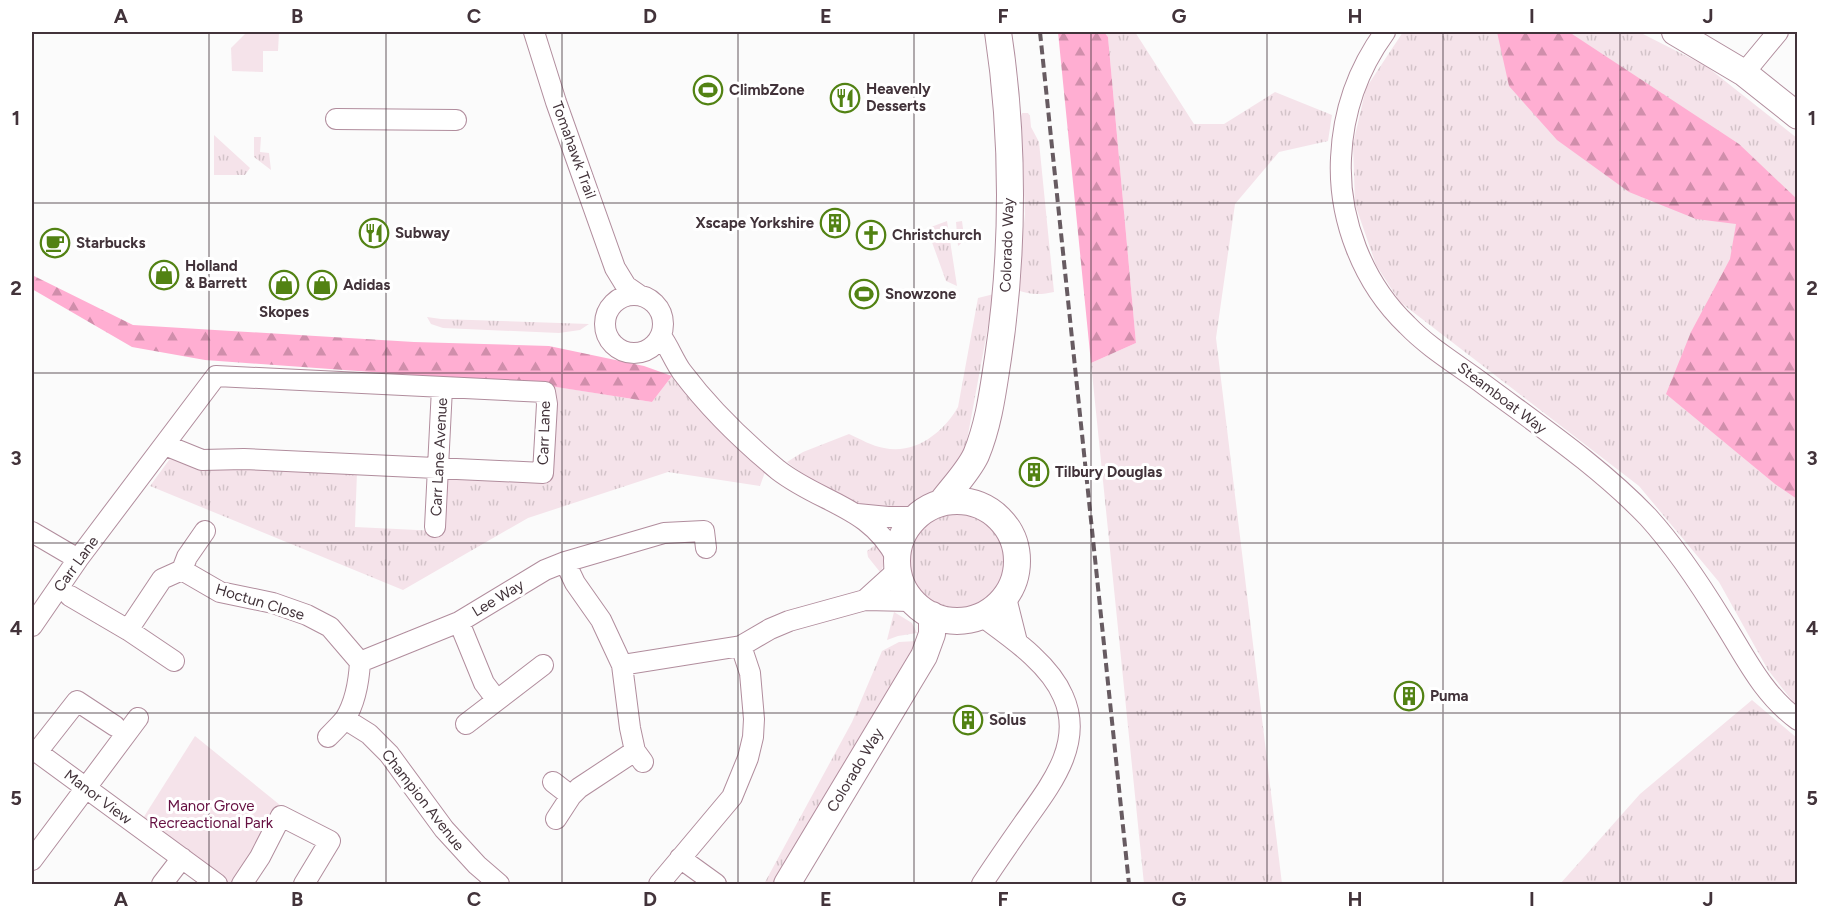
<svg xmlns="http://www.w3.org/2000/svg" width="1829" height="916" font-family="Figtree,sans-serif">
<defs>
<pattern id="grass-tufts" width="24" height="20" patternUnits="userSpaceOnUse" patternTransform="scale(1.5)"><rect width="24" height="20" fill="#f5e3ea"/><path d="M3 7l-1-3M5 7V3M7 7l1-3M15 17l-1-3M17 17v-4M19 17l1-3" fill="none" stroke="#d3c3c9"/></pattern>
<pattern id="forest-firs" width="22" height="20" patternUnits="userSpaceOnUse" patternTransform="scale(1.5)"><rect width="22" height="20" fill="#ffaed2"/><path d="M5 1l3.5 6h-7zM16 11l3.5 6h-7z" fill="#d08eab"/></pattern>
</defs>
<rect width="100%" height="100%" fill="#fbfbfb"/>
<path fill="url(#grass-tufts)" d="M1104,32H1135L1194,124H1224L1275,92L1332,115L1328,141L1279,152L1235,204L1216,338L1282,884H1144L1091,363L1136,343L1108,37Z
M1403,32H1639L1706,66L1797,138V707L1768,670L1719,582L1639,486L1400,302L1376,265L1355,204L1353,144L1366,88Z
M1022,113H1028L1030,116L1031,127L1039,142L1054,292C1041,295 1030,295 1017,290L1025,214L1021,116Z
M214,135L250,168L245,175H214Z
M254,137H261L260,152L269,153L271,170L254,157Z
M947,221L957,286L946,281L929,234L933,232L931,227Z
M962,221C963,230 966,241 958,246L956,222Z
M994,294L965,451C953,470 938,491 918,502C877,526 819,486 787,462L803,452L849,434C860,439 872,446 884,448C915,455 944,432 958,407L978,298Z
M427,317L441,319L589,324L580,330L559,333L443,328L431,324Z
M672,376L765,472L760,486L668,472L528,518L403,590L150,486L172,456L357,472L355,527L438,531L445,477L548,480L551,386L652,402Z
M910 562a48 48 0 1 1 96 0a48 48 0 1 1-96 0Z
M878,543C883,554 887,563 880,572L868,557L867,551Z
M894,612L912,623L917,633L898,636L887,640Z
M917,641L778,884H764L852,722L882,651L899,642Z
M1752,700L1797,738V884H1560L1640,794Z"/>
<path fill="url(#forest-firs)" d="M1058,32H1104L1108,37L1136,343L1091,363Z
M1497,32H1569L1739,144L1797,199V499L1775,484L1666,394L1691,332L1730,259L1736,224L1696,219L1629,192L1557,140L1509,86Z
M32,275L133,325L414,342L549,346L644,366L672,376L652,402L537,384L205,360L132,347L32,289Z"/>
<path fill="#f5e3ea" d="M247,32H279L278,51H263V72L232,71L231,48Z
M195,736L280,805L257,853L238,884H221L140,823Z"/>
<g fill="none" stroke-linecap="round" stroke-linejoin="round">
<g stroke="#b18d9d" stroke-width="22">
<path id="minor" d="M534,32L556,102L615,268L626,286L639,295
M1385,32C1358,69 1343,111 1341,158C1338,219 1363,283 1407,325C1430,349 1460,366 1486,386C1541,427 1600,467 1648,517C1676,548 1700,584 1722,620C1745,656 1762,694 1798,720
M1744,73L1778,32
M336,119L456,120
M605 324a29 29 0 1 1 58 0a29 29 0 1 1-58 0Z
M661,336C669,347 674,361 682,372C709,408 743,441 778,470C822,504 870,506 897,559
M857,514L888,517H916
M435,527L442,388
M32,532L78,559
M565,562L575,583L601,620L622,665L630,728L635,751L643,762
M182,570L187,557L205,531
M70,596L128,630L174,661
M1006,598L1017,642
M865,600L897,571
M459,622L484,683L496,699
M32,626L78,559L216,376L545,392L547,404L543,473L244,459L202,460L165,445
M128,630L162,579L182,570L220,592L273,603L307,615L330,627L360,662
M360,662L459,622L545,570L565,562L664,533L704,531L706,548
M622,665L741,646L770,629L789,621L865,600L911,601
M345,719L369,734L389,754L444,829L477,865L499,884
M466,724L543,665
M115,726L77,701L37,752L217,884
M328,737C334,731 340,725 345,719C355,703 359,680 360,662
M553,782L571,796
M556,819L571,796L579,788L635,751
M680,858L716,884
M32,860L138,718
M162,884L182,858
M242,884L260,857L281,816L330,841L304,884
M659,884L732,797L748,758L753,737L754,719L750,673L741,646
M982,884C995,864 1009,844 1023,824C1049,787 1085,744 1063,696C1049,663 1010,637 983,617"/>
</g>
<g stroke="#b18d9d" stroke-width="28">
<path id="major" d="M1675,32L1744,73L1798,116
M897 561a60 60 0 1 1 120 0a60 60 0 1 1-120 0Z
M941,503C952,488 968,472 976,455C989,424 993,390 998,358C1014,252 1014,137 998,32
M787,884L924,656L932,634V615"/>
</g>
<use href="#minor" stroke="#fff" stroke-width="20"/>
<use href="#major" stroke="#fff" stroke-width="26"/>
<path stroke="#675b61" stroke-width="4" stroke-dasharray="9 4.5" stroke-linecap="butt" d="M1040,32L1129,884"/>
</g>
<path fill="none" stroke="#42333a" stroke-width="1.5" stroke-opacity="0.55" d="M209,32V884M386,32V884M562,32V884M738,32V884M914,32V884M1091,32V884M1267,32V884M1443,32V884M1620,32V884M32,203H1798M32,373H1798M32,543H1798M32,713H1798"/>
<defs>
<g id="stadium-ring" transform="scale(1.5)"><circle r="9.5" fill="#fff" stroke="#528213" stroke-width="1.5"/><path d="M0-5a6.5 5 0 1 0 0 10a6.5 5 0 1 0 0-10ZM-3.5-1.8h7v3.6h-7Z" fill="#528213"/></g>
<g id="restaurant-ring" transform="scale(1.5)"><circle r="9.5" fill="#fff" stroke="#528213" stroke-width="1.5"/><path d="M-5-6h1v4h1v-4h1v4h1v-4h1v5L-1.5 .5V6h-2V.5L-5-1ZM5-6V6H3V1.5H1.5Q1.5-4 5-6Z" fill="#528213"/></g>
<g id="building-ring" transform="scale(1.5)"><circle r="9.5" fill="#fff" stroke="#528213" stroke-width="1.5"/><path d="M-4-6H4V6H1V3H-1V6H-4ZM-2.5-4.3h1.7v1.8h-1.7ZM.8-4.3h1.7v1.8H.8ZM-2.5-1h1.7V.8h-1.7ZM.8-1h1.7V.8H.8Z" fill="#528213"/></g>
<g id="church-ring" transform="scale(1.5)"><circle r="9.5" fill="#fff" stroke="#528213" stroke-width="1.5"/><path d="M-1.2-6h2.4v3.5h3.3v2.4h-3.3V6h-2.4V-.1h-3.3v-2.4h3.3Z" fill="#528213"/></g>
<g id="cafe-ring" transform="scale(1.5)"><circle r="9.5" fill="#fff" stroke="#528213" stroke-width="1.5"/><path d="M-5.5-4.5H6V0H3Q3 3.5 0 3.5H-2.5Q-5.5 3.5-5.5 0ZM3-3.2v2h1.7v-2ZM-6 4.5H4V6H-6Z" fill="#528213"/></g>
<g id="shop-ring" transform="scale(1.5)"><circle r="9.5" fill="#fff" stroke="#528213" stroke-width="1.5"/><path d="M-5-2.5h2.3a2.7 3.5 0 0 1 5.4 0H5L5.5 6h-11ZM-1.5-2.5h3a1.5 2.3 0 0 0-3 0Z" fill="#528213"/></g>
</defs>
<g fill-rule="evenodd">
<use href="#stadium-ring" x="708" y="90"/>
<use href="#restaurant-ring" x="845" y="98"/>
<use href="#building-ring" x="835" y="223"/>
<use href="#restaurant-ring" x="374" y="233"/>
<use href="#church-ring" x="871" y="235"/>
<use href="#cafe-ring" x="55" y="243"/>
<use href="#shop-ring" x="164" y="275"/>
<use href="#shop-ring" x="284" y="285"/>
<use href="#shop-ring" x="322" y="285"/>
<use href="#stadium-ring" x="864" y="294"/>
<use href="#building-ring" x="1034" y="472"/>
<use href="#building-ring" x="1409" y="696"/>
<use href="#building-ring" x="968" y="720"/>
</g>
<g text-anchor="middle" stroke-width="6" stroke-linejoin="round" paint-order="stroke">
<g font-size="15" font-weight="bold" fill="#42333a" stroke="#fff" text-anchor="start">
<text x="866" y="94">Heavenly<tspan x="866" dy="17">Desserts</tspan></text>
<text x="729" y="95">ClimbZone</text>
<text x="814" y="228" text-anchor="end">Xscape Yorkshire</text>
<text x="395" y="238">Subway</text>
<text x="892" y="240">Christchurch</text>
<text x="76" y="248">Starbucks</text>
<text x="185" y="271">Holland<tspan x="185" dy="17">&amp; Barrett</tspan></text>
<text x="343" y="290">Adidas</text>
<text x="885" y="299">Snowzone</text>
<text x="284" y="317" text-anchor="middle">Skopes</text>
<text x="1055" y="477">Tilbury Douglas</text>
<text x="1430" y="701">Puma</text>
<text x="989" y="725">Solus</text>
</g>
<g font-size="15" fill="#42333a" stroke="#fff">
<text transform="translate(574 150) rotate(70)" y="5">Tomahawk Trail</text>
<text transform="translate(1007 245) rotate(-88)" y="5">Colorado Way</text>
<text transform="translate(1502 398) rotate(37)" y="5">Steamboat Way</text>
<text transform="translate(544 433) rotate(-88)" y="5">Carr Lane</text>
<text transform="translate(439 457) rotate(-87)" y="5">Carr Lane Avenue</text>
<text transform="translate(76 564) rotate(-54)" y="5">Carr Lane</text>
<text transform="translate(498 598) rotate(-31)" y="5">Lee Way</text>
<text transform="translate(260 602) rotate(17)" y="5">Hoctun Close</text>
<text transform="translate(855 770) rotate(-59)" y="5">Colorado Way</text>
<text transform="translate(98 797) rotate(37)" y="5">Manor View</text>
<text transform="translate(423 800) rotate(52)" y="5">Champion Avenue</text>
</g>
<g font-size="15" fill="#650f41" stroke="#fff">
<text x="211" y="811">Manor Grove<tspan x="211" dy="17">Recreactional Park</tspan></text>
</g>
</g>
<rect width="1829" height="916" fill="none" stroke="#ffffff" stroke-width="66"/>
<rect x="33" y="33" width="1763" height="850" fill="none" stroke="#42333a" stroke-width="2"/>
<g font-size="20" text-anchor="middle" font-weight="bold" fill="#42333a">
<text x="121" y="23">A</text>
<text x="297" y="23">B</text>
<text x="474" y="23">C</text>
<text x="650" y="23">D</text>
<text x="826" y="23">E</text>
<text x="1003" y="23">F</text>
<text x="1179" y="23">G</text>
<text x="1355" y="23">H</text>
<text x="1532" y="23">I</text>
<text x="1708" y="23">J</text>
<text x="16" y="125">1</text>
<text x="1812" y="125">1</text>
<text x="16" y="295">2</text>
<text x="1812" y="295">2</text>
<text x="16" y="465">3</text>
<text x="1812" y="465">3</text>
<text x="16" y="635">4</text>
<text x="1812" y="635">4</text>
<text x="16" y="805">5</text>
<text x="1812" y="805">5</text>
<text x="121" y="906">A</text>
<text x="297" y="906">B</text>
<text x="474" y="906">C</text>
<text x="650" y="906">D</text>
<text x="826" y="906">E</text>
<text x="1003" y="906">F</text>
<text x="1179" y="906">G</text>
<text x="1355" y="906">H</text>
<text x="1532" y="906">I</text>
<text x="1708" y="906">J</text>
</g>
</svg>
